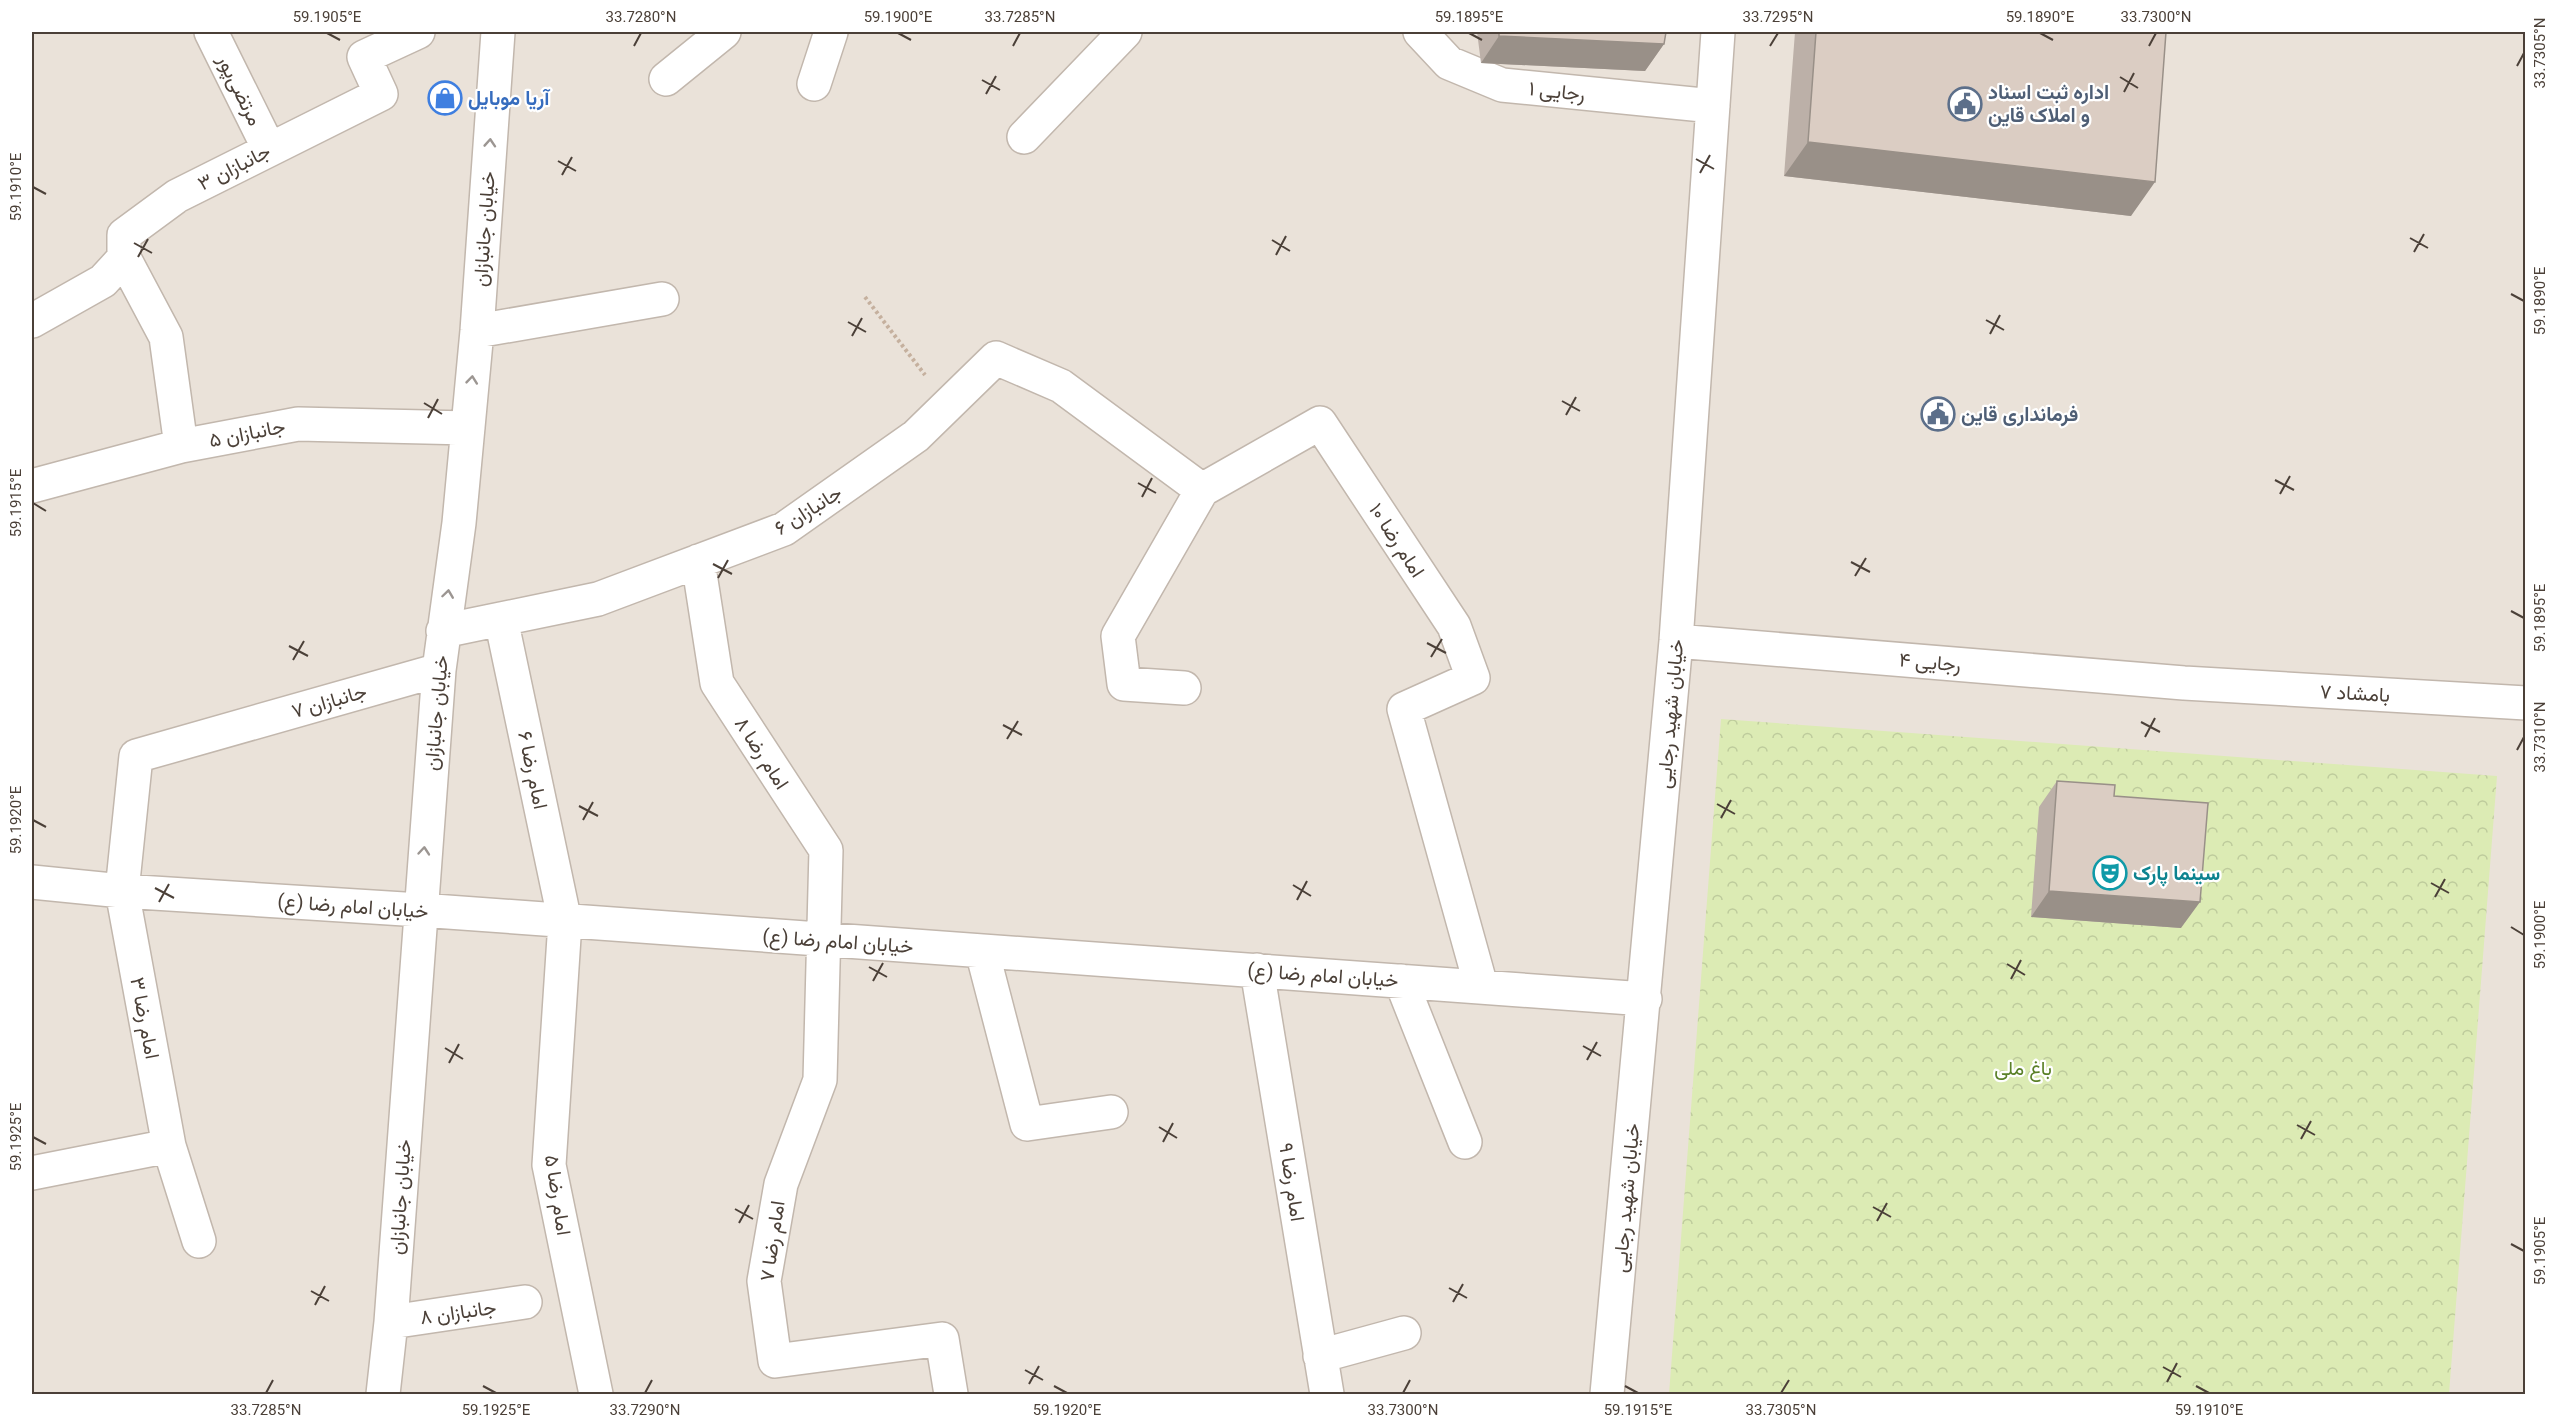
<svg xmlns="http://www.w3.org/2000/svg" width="2557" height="1426" font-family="Roboto,Vazirmatn,sans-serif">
<defs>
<pattern id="park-crowns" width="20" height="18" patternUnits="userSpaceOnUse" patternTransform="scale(1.5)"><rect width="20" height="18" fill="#dcebb4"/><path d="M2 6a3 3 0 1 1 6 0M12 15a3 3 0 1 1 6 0" fill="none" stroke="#becb9c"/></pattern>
</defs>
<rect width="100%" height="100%" fill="#f6f1eb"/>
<path fill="#eae2d9" d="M32,32H2525V1394H32Z"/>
<path fill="url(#park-crowns)" d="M1721,719L2497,776L2449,1394H1669Z"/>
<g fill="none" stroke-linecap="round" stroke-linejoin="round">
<g stroke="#c2b7ad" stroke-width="36">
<path id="minor" d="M211,32L269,149
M1420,32L1449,63L1502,85L1713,106
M666,79L724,32
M814,84L831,32
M1024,137L1125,32
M124,258L166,337L181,446
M32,321L103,281L124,258V235L177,196L381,94L364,57L418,32
M477,331L662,299
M32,486L181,446L298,424L468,428
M698,561L717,683L826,850L820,1080L781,1184L764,1281L775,1361L942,1339L951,1394
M501,619L565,922L549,1165L596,1394
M443,631L598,599L784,529L916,436L996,358L1061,386L1202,490L1320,423L1454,626L1473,678L1404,709L1481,986
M1676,641L2184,683L2526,703
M1184,688L1124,684L1118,636L1202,490
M32,882L122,891L420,910L1645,999
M982,951L1027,1124L1111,1112
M1257,970L1327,1394
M1401,981L1465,1142
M32,1173L169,1146
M199,1241L169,1146L122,891L136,756L439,670
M391,1322L525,1302
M1320,1356L1404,1333
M383,1394L391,1322L439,670L459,523L477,331L498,32
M1607,1394L1676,641L1718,32"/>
</g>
<path stroke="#c5b09e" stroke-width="4" stroke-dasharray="3 3" stroke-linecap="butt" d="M865,297L925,375"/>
<use href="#minor" stroke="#fff" stroke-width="33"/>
</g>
<path fill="#bcb0a8" d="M1477,32H1666L1664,44L1645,71L1481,63Z
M1795,32H2166L2131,216L1784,176Z
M2057,781L2114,796L2181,928L2031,917L2039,807Z"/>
<path fill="#999088" d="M1499,36L1664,44L1645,71L1481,63Z
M1808,142L2155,182L2131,216L1784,176Z
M2049,891L2200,902L2181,928L2031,917Z"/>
<path fill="#dbcdc3" stroke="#999088" stroke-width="1.5" d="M1499,32H1666L1664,44L1499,36Z
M1816,32H2166L2155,182L1808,142Z
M2057,781L2115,785L2114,796L2208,803L2200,902L2049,891Z"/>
<defs><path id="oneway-chevron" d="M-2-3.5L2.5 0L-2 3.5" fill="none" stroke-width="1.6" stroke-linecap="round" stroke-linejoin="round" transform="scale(1.5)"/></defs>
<g stroke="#9c9692">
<use href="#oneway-chevron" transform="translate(490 143) rotate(-86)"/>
<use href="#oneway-chevron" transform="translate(472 380) rotate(-84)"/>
<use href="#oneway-chevron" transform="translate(448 594) rotate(-82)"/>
<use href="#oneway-chevron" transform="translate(424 851) rotate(-85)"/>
</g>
<path fill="none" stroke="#4b4038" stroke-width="2" d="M327,33L340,40M898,33L911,40M1469,33L1482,40M2040,33L2053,40M634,46L641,33M1013,46L1020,33M1770,46L1778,33M2149,46L2156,33M2517,66L2524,53M2120,77L2138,88M982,80L1000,90M2124,92L2134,73M986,94L996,76M1696,159L1714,169M558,161L576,171M1700,173L1710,155M562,175L572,157M33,187L46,194M2410,238L2428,248M1272,240L1290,251M134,243L152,253M2414,252L2424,234M1276,255L1286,236M138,257L148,239M2511,294L2524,301M1986,320L2004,330M848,322L866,332M1990,334L2000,315M852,336L862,318M1562,401L1580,411M424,403L442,414M1566,415L1576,397M428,418L438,399M2275,480L2294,490M1138,483L1156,493M2280,494L2290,476M1142,497L1152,478M33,503L46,511M1851,562L1870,572M713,564L732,574M1855,576L1866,558M718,578L728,560M2511,611L2524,618M1427,643L1446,653M289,646L308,656M1431,657L1442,639M293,660L304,641M2141,722L2160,732M1003,725L1022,735M2145,737L2155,718M1007,739L1018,721M2517,750L2524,737M1717,804L1735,814M579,806L598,816M1721,818L1731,800M33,820L46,827M583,820L593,802M2431,883L2449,893M1293,885L1311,896M155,888L174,898M2435,897L2445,879M1297,900L1307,881M159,902L169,884M2511,927L2524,935M2007,964L2025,975M869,967L887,977M2011,979L2021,960M873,981L883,963M1583,1046L1601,1056M445,1048L463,1059M1587,1060L1597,1042M449,1063L459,1044M2297,1125L2315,1135M1159,1127L1177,1138M33,1137L46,1144M2301,1139L2311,1121M1163,1142L1173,1123M1873,1207L1891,1217M735,1209L753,1219M1877,1221L1887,1203M739,1223L749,1205M2511,1244L2524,1251M1449,1288L1467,1298M311,1291L329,1301M1453,1302L1463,1284M315,1305L325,1286M2163,1367L2181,1377M1025,1370L1043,1380M2167,1382L2177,1363M1029,1384L1039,1366M483,1386L496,1393M1054,1386L1067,1393M1625,1386L1638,1393M2196,1386L2209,1393M266,1393L273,1380M645,1393L652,1380M1403,1393L1410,1380M1781,1393L1789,1380"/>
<defs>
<g id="shop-ring" transform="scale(1.725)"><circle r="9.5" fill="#fff" stroke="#3f7fe0" stroke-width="1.5"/><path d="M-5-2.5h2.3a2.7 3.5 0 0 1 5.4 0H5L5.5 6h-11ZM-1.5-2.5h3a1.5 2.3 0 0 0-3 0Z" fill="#3f7fe0"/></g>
<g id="civic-ring" transform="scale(1.725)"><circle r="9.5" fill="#fff" stroke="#5c6f8a" stroke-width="1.5"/><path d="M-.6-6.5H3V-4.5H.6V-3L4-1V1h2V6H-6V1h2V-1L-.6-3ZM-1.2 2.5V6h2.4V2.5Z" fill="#5c6f8a"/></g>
<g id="theatre-ring" transform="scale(1.725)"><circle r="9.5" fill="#fff" stroke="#0f9aa8" stroke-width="1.5"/><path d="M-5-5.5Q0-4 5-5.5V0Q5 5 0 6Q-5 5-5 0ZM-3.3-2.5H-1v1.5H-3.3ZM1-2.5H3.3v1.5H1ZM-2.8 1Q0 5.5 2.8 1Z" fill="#0f9aa8"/></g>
</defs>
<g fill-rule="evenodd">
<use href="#shop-ring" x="445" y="98"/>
<use href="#civic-ring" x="1965" y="104"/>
<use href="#civic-ring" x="1938" y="414"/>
<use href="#theatre-ring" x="2110" y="873"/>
</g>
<g text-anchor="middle" stroke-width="4.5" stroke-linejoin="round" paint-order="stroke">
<g font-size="20" fill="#4b4038" stroke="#fff">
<text transform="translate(240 90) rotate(64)" y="7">مرتضی‌پور</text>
<text transform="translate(1557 91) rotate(6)" y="7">رجایی ۱</text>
<text transform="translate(234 167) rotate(-27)" y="7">جانبازان ۳</text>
<text transform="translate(484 229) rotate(-86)" y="7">خیابان جانبازان</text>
<text transform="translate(247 433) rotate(-11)" y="7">جانبازان ۵</text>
<text transform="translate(808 510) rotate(-32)" y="7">جانبازان ۶</text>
<text transform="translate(1397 540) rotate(57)" y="7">امام رضا ۱۰</text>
<text transform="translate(1930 662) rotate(5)" y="7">رجایی ۴</text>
<text transform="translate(2355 693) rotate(3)" y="7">بامشاد ۷</text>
<text transform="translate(329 701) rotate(-16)" y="7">جانبازان ۷</text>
<text transform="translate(436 713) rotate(-85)" y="7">خیابان جانبازان</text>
<text transform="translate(1670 714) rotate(-85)" y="7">خیابان شهید رجایی</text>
<text transform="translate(762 753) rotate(57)" y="7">امام رضا ۸</text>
<text transform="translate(533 770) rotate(78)" y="7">امام رضا ۶</text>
<text transform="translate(353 906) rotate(4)" y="7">خیابان امام رضا (ع)</text>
<text transform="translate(838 941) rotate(4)" y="7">خیابان امام رضا (ع)</text>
<text transform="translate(1323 975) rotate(4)" y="7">خیابان امام رضا (ع)</text>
<text transform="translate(145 1018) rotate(79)" y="7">امام رضا ۳</text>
<text transform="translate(1292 1182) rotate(81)" y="7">امام رضا ۹</text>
<text transform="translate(558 1195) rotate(81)" y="7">امام رضا ۵</text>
<text transform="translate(400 1197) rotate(-86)" y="7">خیابان جانبازان</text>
<text transform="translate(1626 1198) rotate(-85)" y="7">خیابان شهید رجایی</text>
<text transform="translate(772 1241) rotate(-82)" y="7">امام رضا ۷</text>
<text transform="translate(458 1312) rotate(-8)" y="7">جانبازان ۸</text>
</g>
<g font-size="20" font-weight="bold" fill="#4e5e75" stroke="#fff" text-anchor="start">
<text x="1988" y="99">اداره ثبت اسناد<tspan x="1988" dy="23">و املاک قاین</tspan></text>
<text x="1961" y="421">فرمانداری قاین</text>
</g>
<g font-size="20" font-weight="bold" fill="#366cbe" stroke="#fff" text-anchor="start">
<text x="468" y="105">آریا موبایل</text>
</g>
<g font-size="20" font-weight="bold" fill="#0d838f" stroke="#fff" text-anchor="start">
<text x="2133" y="880">سینما پارک</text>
</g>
<g font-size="20" fill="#5a8028" stroke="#fff">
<text x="2023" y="1075">باغ ملی</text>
</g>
</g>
<rect width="2557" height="1426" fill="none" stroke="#ffffff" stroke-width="66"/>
<rect x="33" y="33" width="2491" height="1360" fill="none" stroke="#4b4038" stroke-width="2"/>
<g font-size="15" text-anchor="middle" fill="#4b4038">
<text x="327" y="22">59.1905°E</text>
<text x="641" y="22">33.7280°N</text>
<text x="898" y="22">59.1900°E</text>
<text x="1020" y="22">33.7285°N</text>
<text x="1469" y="22">59.1895°E</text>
<text x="1778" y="22">33.7295°N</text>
<text x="2040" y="22">59.1890°E</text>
<text x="2156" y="22">33.7300°N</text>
<text transform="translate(2540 53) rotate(-90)" y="5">33.7305°N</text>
<text transform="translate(16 187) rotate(-90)" y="5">59.1910°E</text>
<text transform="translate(2540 301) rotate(-90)" y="5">59.1890°E</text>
<text transform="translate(16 503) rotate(-90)" y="5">59.1915°E</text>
<text transform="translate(2540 618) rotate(-90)" y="5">59.1895°E</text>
<text transform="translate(2540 737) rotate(-90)" y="5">33.7310°N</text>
<text transform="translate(16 820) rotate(-90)" y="5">59.1920°E</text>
<text transform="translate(2540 935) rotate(-90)" y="5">59.1900°E</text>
<text transform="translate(16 1137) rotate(-90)" y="5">59.1925°E</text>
<text transform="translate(2540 1251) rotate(-90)" y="5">59.1905°E</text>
<text x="266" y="1415">33.7285°N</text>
<text x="496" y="1415">59.1925°E</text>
<text x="645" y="1415">33.7290°N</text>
<text x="1067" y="1415">59.1920°E</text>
<text x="1403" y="1415">33.7300°N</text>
<text x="1638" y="1415">59.1915°E</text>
<text x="1781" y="1415">33.7305°N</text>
<text x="2209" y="1415">59.1910°E</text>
</g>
</svg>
